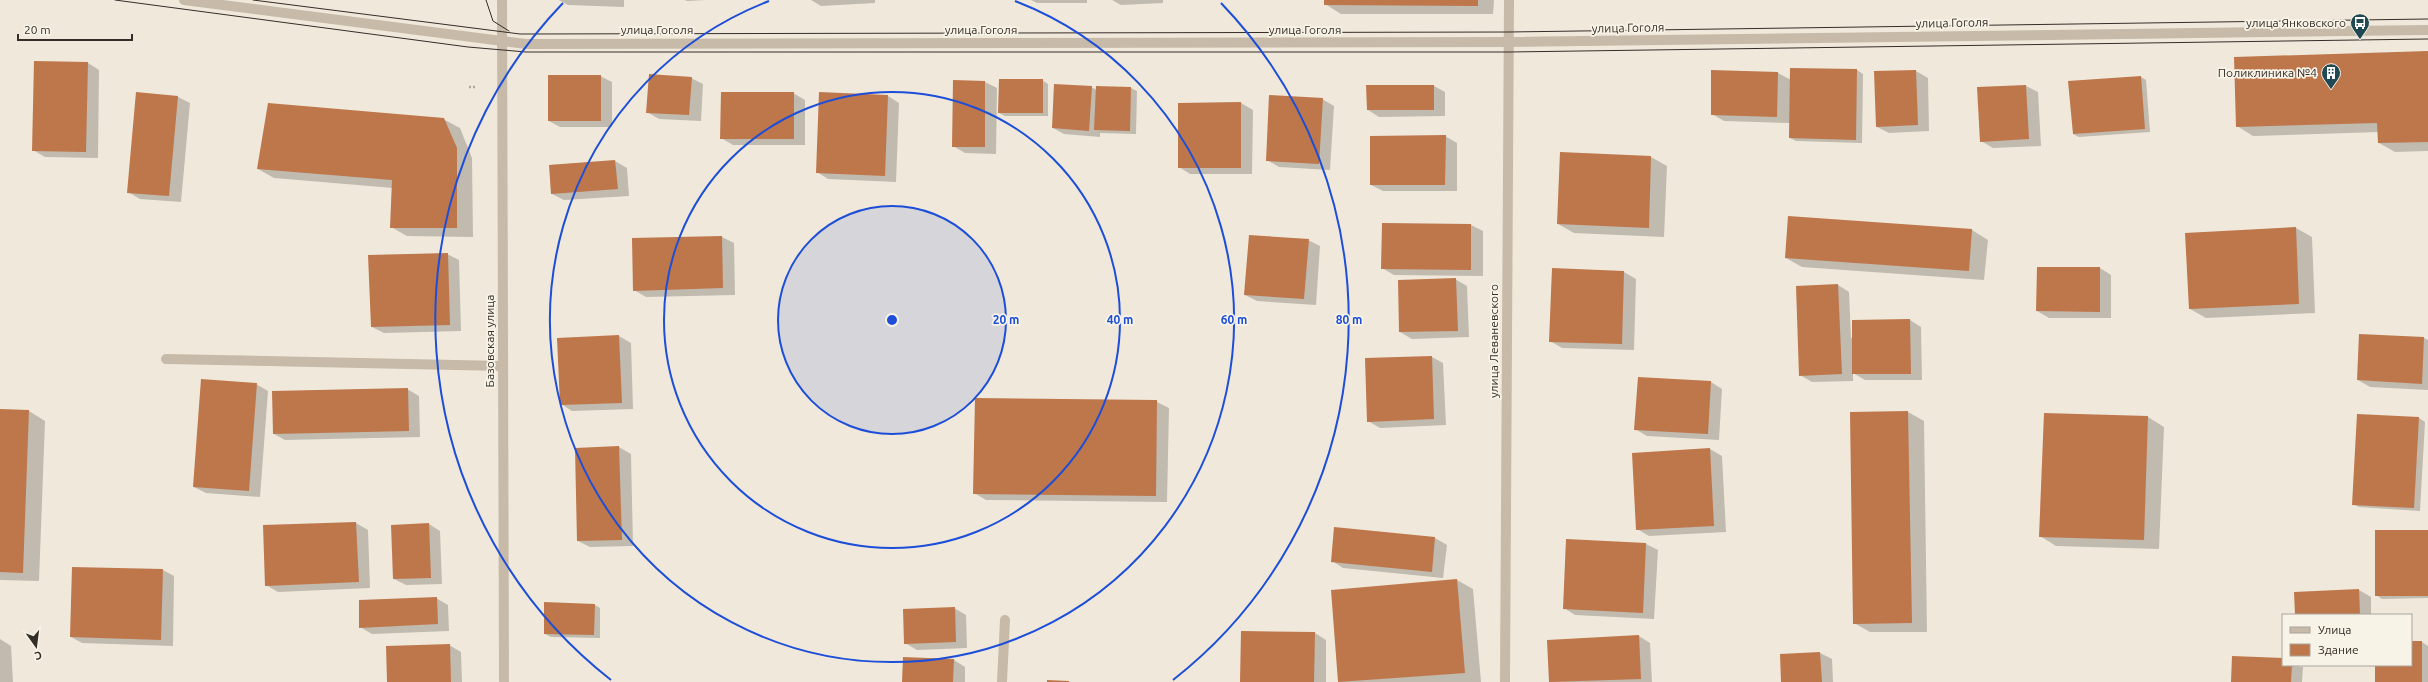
<svg xmlns="http://www.w3.org/2000/svg" width="2428" height="682" font-family="Ubuntu,sans-serif">
<rect width="100%" height="100%" fill="#f0e9db"/>
<path fill="#0003" d="M559,0H624V7L568,5Z
M685,0H706L687,1Z
M811,0H875V3L821,6Z
M1031,0H1087V3H1037Z
M1112,0H1163V3L1121,5Z
M1325,0H1494L1493,14H1341L1325,4Z
M2428,52V151L2395,152L2379,143V132L2253,136L2237,126Z
M88,63L99,70L98,158L45,157L33,150Z
M1791,69L1857,70L1863,74L1862,143L1796,141L1790,138V123L1724,121L1712,114V71L1778,73L1791,80Z
M1916,71L1928,78L1929,131L1889,133L1877,127L1875,72Z
M600,76L612,82V127H560L549,121Z
M2141,77L2146,80L2150,132L2079,137L2073,134Z
M691,78L703,84L701,121L659,119L647,112Z
M1042,80L1048,84V116H1005L999,113Z
M954,81L985,82L997,88L996,154L965,153L953,146Z
M1434,86L1445,92V116L1379,117L1368,110Z
M2026,86L2038,92L2041,146L1993,148L1981,141Z
M1091,87L1097,90L1131,88L1137,91L1136,134L1100,133V137L1064,134L1053,128Z
M137,93L178,97L190,103L181,202L140,199L128,192Z
M793,93L805,100V145H733L721,138Z
M888,96L899,103L896,182L828,179L817,172Z
M1322,99L1334,106L1330,170L1279,167L1267,160Z
M1241,103L1253,110L1252,174H1190L1179,167Z
M443,119L460,128L472,158L473,237L407,236L391,227L393,188L274,178L258,169Z
M1445,136L1457,143V191H1383L1371,185Z
M1561,153L1651,157L1667,166L1664,237L1574,233L1558,224Z
M615,161L627,168L629,196L564,200L552,194L550,165Z
M1471,225L1483,231V276L1394,275L1382,268Z
M2296,228L2312,237L2315,313L2206,318L2190,309Z
M1972,230L1988,240L1984,280L1802,267L1786,258Z
M722,237L734,243L735,295L646,297L634,290L633,239Z
M1308,240L1320,246L1316,305L1257,301L1245,295Z
M447,254L459,260L461,331L384,333L372,327Z
M2100,268L2111,275V318H2049L2037,311Z
M1553,269L1624,272L1636,279L1634,350L1562,348L1550,341Z
M1455,279L1467,286L1469,337L1412,339L1400,332Z
M1838,285L1849,292L1851,338L1910,320L1921,327L1922,380H1865L1853,373V381L1812,382L1800,375Z
M2360,335L2424,338L2428,340V390L2370,387L2358,380Z
M619,336L631,343L633,409L572,411L561,404Z
M1432,357L1443,363L1446,425L1380,428L1368,421Z
M1711,382L1722,389L1719,440L1647,436L1635,429Z
M256,384L268,391L260,497L206,493L194,487Z
M407,389L419,396L420,437L285,440L274,434Z
M976,399L1157,402L1169,408L1167,502L986,500L974,493Z
M0,410L29,411L45,421L39,581L0,580Z
M1908,412L1924,421L1927,632H1870L1854,623Z
M2358,415L2419,418L2425,422L2420,511L2359,507L2353,504Z
M2148,417L2164,427L2159,549L2056,546L2040,536Z
M619,447L631,454L633,546L590,547L578,541Z
M1710,449L1722,456L1726,532L1649,536L1637,529L1633,454Z
M356,523L368,530L370,588L278,592L266,585Z
M429,524L440,531L442,584L406,585L394,579Z
M1335,528L1435,538L1447,545L1443,578L1343,568L1332,561Z
M2428,531V598L2382,599L2376,595Z
M1567,540L1646,544L1658,550L1654,619L1575,615L1564,608Z
M163,570L174,576L173,646L82,643L71,637Z
M1457,580L1473,589L1481,682H1339L1332,591Z
M2359,590L2371,597V615H2296Z
M436,598L448,605L449,631L372,634L360,627Z
M595,605L600,608V638L551,637L545,634Z
M954,608L966,615L967,648L917,650L905,643Z
M1315,633L1326,640V682H1241Z
M1639,636L1650,643L1652,682H1550L1548,641Z
M0,639L11,646L13,682H0Z
M2411,642H2422L2428,646V682H2376V665H2411Z
M449,645L461,652L462,682H388Z
M1820,653L1832,659L1833,682H1782L1781,655Z
M2283,659V665L2303,667L2302,682H2232Z
M954,660L965,667V682H903Z"/>
<path fill="#be764b" d="M1324,0H1478V6L1324,5Z
M2428,51V142L2378,143L2377,123L2236,127L2234,57Z
M34,61L88,62L86,152L32,151Z
M1790,68L1857,69L1856,140L1789,138Z
M1711,70L1778,72L1777,117L1711,115Z
M1916,70L1918,125L1876,127L1874,71Z
M649,74L692,77L689,115L646,113Z
M548,75H601V121H548Z
M2141,76L2145,129L2073,134L2068,81Z
M999,79H1043V113H998Z
M953,80L985,81V147H952Z
M1054,84L1092,86L1089,131L1052,128Z
M1366,85H1434V110H1367Z
M2026,85L2029,139L1980,142L1977,87Z
M1096,86L1131,87L1130,131L1094,130Z
M136,92L178,96L169,196L127,193Z
M721,92H794V139H720Z
M819,92L888,95L885,176L816,173Z
M1269,95L1323,98L1319,164L1266,161Z
M1241,102V168H1178V103Z
M268,103L444,118L457,148V228H390L392,180L257,169Z
M1446,135L1445,185H1370V136Z
M1560,152L1651,156L1649,228L1557,224Z
M615,160L618,189L551,194L549,165Z
M1788,216L1972,229L1969,271L1785,258Z
M1382,223L1471,224V270L1381,269Z
M2296,227L2299,304L2189,309L2185,233Z
M1249,235L1309,239L1304,299L1244,295Z
M722,236L723,288L633,291L632,238Z
M448,253L450,325L371,327L368,255Z
M2037,267H2100V312L2036,311Z
M1552,268L1624,271L1622,344L1549,342Z
M1456,278L1458,331L1399,332L1398,280Z
M1838,284L1842,374L1799,376L1796,286Z
M1910,319L1911,374H1852V320Z
M2359,334L2424,337L2422,384L2357,380Z
M619,335L622,403L560,405L557,338Z
M1432,356L1434,419L1367,422L1365,358Z
M1638,377L1711,381L1708,434L1634,430Z
M201,379L257,383L249,491L193,487Z
M408,388L409,431L273,434L272,391Z
M975,398L1157,400L1156,496L973,494Z
M0,409L29,410L23,573L0,572Z
M1908,411L1912,623L1853,624L1850,412Z
M2044,413L2148,416L2144,540L2039,537Z
M2357,414L2419,417L2414,508L2352,505Z
M619,446L622,540L577,541L575,448Z
M1710,448L1714,526L1636,530L1632,453Z
M356,522L359,582L265,586L263,525Z
M429,523L431,578L393,579L391,525Z
M1334,527L1435,537L1432,572L1331,562Z
M2375,530H2428V596H2375Z
M1566,539L1646,543L1643,613L1563,609Z
M72,567L163,569L161,640L70,637Z
M1457,579L1465,673L1338,682L1331,590Z
M2359,589L2360,615H2295L2294,592Z
M437,597L438,624L359,628V600Z
M544,602L595,604L594,635L544,634Z
M955,607L956,642L904,644L903,609Z
M1241,631L1315,632L1314,682H1240Z
M1639,635L1641,679L1549,682L1547,640Z
M2411,641H2422V682H2375V665H2411Z
M450,644L451,682H387L386,646Z
M1820,652L1822,682H1781L1780,654Z
M2232,656L2283,658V665H2292L2291,682H2231Z
M903,657L954,659L953,682H902Z
M1047,680L1069,681V682H1047Z"/>
<g fill="none" stroke-linecap="round" stroke-linejoin="round">
<path stroke="#b3a592" stroke-width="2.5" stroke-dasharray="2 2" stroke-linecap="butt" d="M469,87H476"/>
<path stroke="#c7baa8" stroke-width="10" d="M166,359L503,366
M1002,682L1005,620"/>
<path stroke="#c7baa8" stroke-width="10" d="M184,0L526,44L1509,42L2428,30"/>
<path stroke="#c7baa8" stroke-width="10" d="M502,0L504,682
M1505,682L1509,0"/>
<path stroke="#352d28" stroke-width="1" d="M115,0L468,47L526,52H1509L2428,39
M253,0L520,34L1509,32L2428,19
M486,0L493,21L509,31"/>
</g>
<circle cx="892" cy="320" r="114" fill="#1d4ed8" fill-opacity=".12"/>
<g fill="none" stroke="#1d4ed8" stroke-width="2">
<circle cx="892" cy="320" r="114"/>
<circle cx="892" cy="320" r="228"/>
<path d="M1015 1A342 342 0 1 1 769 1"/>
<path d="M611 680A457 457 0 0 1 563 3M1221 3A457 457 0 0 1 1173 680"/>
</g>
<defs>
<g id="bus-pin" transform="scale(1)"><path d="M0 17L-7.5 6A9.5 9.5 0 1 1 7.5 6Z" fill="#204953" stroke="#f8f3e7"/><path d="M-5-6H5V4H4V6H2V4H-2V6H-4V4H-5ZM-3.5-4V0h7V-4ZM-3.5 1.2v1.5H-2V1.2ZM2 1.2v1.5H3.5V1.2Z" fill="#fff"/></g>
<g id="building-pin" transform="scale(1)"><path d="M0 17L-7.5 6A9.5 9.5 0 1 1 7.5 6Z" fill="#204953" stroke="#f8f3e7"/><path d="M-4-6H4V6H1V3H-1V6H-4ZM-2.5-4.3h1.7v1.8h-1.7ZM.8-4.3h1.7v1.8H.8ZM-2.5-1h1.7V.8h-1.7ZM.8-1h1.7V.8H.8Z" fill="#fff"/></g>
</defs>
<g fill-rule="evenodd">
<use href="#bus-pin" x="2360" y="23"/>
<use href="#building-pin" x="2331" y="73"/>
</g>
<g text-anchor="middle" stroke-width="3.5" stroke-linejoin="round" paint-order="stroke">
<g font-size="12" fill="#352d28" stroke="#f8f3e7">
<text transform="translate(1952 23) rotate(-1)" y="4">улица Гоголя</text>
<text transform="translate(1628 28) rotate(-1)" y="4">улица Гоголя</text>
<text x="657" y="34">улица Гоголя</text>
<text x="981" y="34">улица Гоголя</text>
<text x="1305" y="34">улица Гоголя</text>
<text transform="translate(490 341) rotate(-90)" y="4">Базовская улица</text>
<text transform="translate(1494 341) rotate(-90)" y="4">улица Леваневского</text>
</g>
<g font-size="12" fill="#352d28" stroke="#f8f3e7" text-anchor="end">
<text x="2346" y="27">улица Янковского</text>
<text x="2317" y="77">Поликлиника №4</text>
</g>
</g>
<circle cx="892" cy="320" r="6" fill="#1d4ed8" stroke="#f8f3e7" stroke-width="2"/>
<g font-size="12" text-anchor="middle" font-weight="bold" fill="#1d4ed8" stroke="#f8f3e7" stroke-width="3.5" stroke-linejoin="round" paint-order="stroke">
<text x="1006" y="324">20 m</text>
<text x="1120" y="324">40 m</text>
<text x="1234" y="324">60 m</text>
<text x="1349" y="324">80 m</text>
</g>
<rect x="2282" y="614" width="130" height="52" fill="#f8f3e7" stroke="#aaa49b"/>
<rect x="2290" y="627" width="20" height="6" fill="#c7baa8" stroke="#aaa49b"/>
<text x="2318" y="634" font-size="12" fill="#352d28">Улица</text>
<rect x="2290" y="644" width="20" height="12" fill="#be764b" stroke="#aaa49b"/>
<text x="2318" y="654" font-size="12" fill="#352d28">Здание</text>
<g transform="translate(36 646) rotate(166)" stroke="#f8f3e7" stroke-width="3" paint-order="stroke">
<path d="M0-3L7 15L0 10L-7 15Z" fill="#352d28"/>
<text y="-6" font-size="11" font-weight="bold" text-anchor="middle" fill="#352d28">С</text>
</g>
<path d="M18 34v6h114v-6" fill="none" stroke="#352d28" stroke-width="2"/>
<text x="24" y="34" font-size="12" fill="#352d28" stroke="#f8f3e7" stroke-width="3" paint-order="stroke">20 m</text>
</svg>
